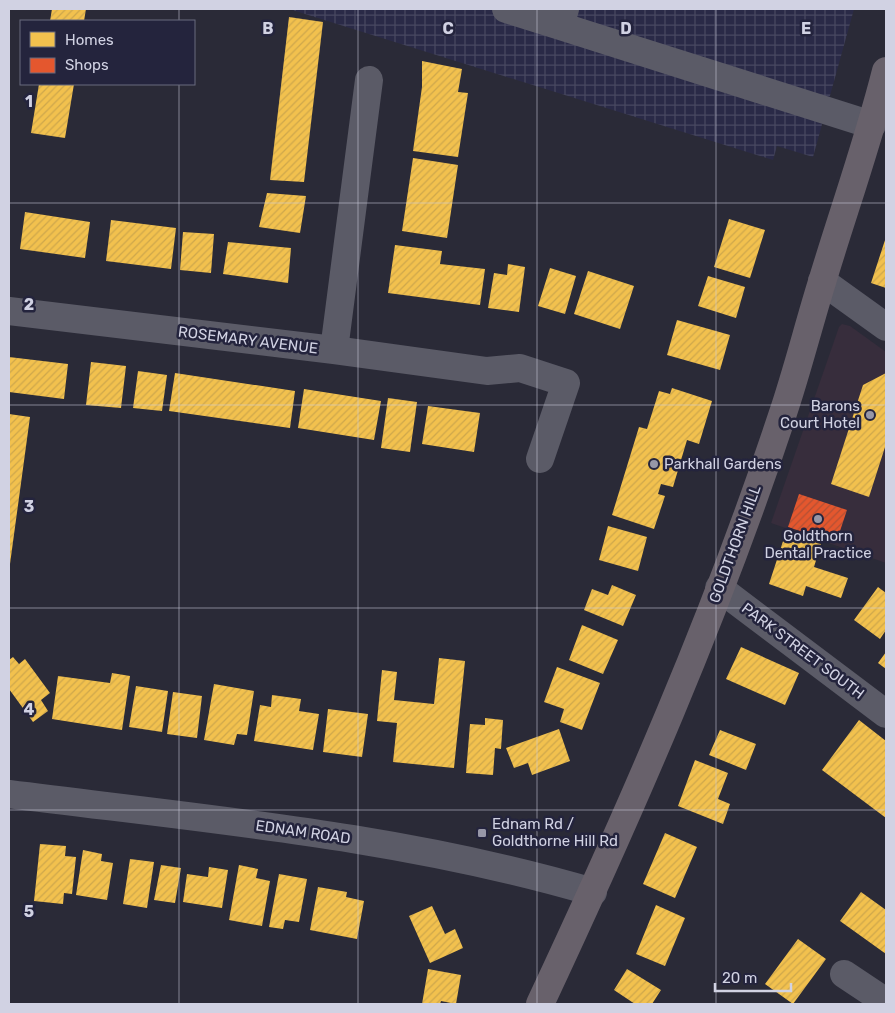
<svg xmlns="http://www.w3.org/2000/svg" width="895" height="1013" font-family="Rubik,sans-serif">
<defs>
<pattern id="industrial-grid" width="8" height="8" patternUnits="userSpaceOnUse" patternTransform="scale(1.25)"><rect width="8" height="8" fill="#2a2a47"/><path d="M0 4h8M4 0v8" fill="none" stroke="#484861"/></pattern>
<pattern id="homes-hatch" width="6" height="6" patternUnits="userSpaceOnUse" patternTransform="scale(1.25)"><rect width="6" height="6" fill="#f2c14e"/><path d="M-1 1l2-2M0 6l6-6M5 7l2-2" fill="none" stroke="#cea74c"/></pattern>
<pattern id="shops-hatch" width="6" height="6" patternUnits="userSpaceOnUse" patternTransform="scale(1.25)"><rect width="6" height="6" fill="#e4572e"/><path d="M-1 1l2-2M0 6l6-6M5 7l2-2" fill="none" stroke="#b25035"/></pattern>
</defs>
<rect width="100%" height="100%" fill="#2a2a37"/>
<path fill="#372d3c" d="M842,324L850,326L886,352V563L771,523L839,327Z"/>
<path fill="url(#industrial-grid)" d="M289,9H854L813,157L777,146L773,160Z"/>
<path fill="url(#homes-hatch)" d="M52,9H86L84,21H50Z
M289,17L323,22L304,182L270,180Z
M422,61L462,69L458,92L468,93L458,157L413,151L422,87Z
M39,84H74L65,138L31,133Z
M413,158L458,165L447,238L402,231Z
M267,193L306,196L300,233L259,227Z
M25,212L90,222L85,258L20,249Z
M729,219L765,230L750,278L714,267Z
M111,220L176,228L171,269L106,261Z
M183,232L214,234L211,273L180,270Z
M886,237V288L871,283Z
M228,242L291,248L288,283L223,274Z
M395,245L442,251L440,264L485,269L480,305L388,293Z
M508,264L525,267L519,312L488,308L494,273L507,275Z
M550,268L576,276L565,314L538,306Z
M588,271L634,286L620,329L574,314Z
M708,276L745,287L736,318L698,306Z
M677,320L730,335L720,370L667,355Z
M9,357L68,364L64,399L9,392Z
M91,362L126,366L121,408L86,405Z
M138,371L167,375L162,411L133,408Z
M175,373L295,391L290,428L169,411Z
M886,373V444L869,497L831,484L863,385Z
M672,388L712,401L699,444L687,440L673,487L661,484L658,494L665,496L654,529L612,515L639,427L647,429L659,391L670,394Z
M304,389L381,401L374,440L298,428Z
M388,398L417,402L410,452L381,448Z
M428,406L480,413L474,452L422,444Z
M9,414L30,417L10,564H9Z
M608,526L647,537L638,571L599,560Z
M786,532L821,544L814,567L848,578L841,598L806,586L803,596L769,584Z
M612,585L636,595L623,626L584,610L592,589L608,595Z
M878,587L886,593V630L880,639L854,620Z
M582,625L618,640L603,674L569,660Z
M741,647L799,673L785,705L726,679Z
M886,652V669L878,663Z
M13,657L19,664L25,659L50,693L41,700L48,711L33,722L9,689V660Z
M439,658L465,661L454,768L393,762L397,723L377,721L382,670L397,672L394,700L434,704Z
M557,667L600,683L582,730L560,722L564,709L544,702Z
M112,673L130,676L122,730L52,719L58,676L110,683Z
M214,684L254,691L247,735L237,734L234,745L204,740Z
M136,686L168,691L162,732L129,727Z
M173,692L202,696L197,738L167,734Z
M272,695L301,699L299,711L319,714L313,750L254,741L260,705L271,707Z
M328,709L368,714L362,757L323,752Z
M485,718L503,720L501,749L495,748L493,775L466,773L470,724L485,725Z
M859,720L886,741V818L822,770Z
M559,729L570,761L532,775L528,763L514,768L506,748Z
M720,730L756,744L746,770L709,755Z
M695,760L728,773L718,799L730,804L723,824L678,806Z
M665,833L697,847L675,898L643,884Z
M40,844L66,846L65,856L76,857L72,894L64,893L63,904L34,901Z
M83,850L102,854L101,861L113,863L107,900L76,895Z
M130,859L154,862L147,908L123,904Z
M161,865L181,868L175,903L154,900Z
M239,865L258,869L256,878L270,881L262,926L229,920Z
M209,867L228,870L222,908L183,902L187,874L208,877Z
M279,874L307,879L299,922L285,920L283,929L269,927Z
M318,887L347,892L346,897L364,901L357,939L310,930Z
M861,892L886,910V954L840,921Z
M656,905L685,918L665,966L636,954Z
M432,906L445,934L455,929L463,948L430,963L409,916Z
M798,939L826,959L793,1004L765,984Z
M428,969L461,975L456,1004L441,1001L440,1004H422Z
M627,969L661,990L652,1004H635L614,990Z"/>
<path fill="url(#shops-hatch)" d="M799,494L847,510L836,543L788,527Z"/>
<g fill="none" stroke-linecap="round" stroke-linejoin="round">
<path stroke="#5b5b67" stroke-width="28" d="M506,9L560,26
M565,9L560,26L872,125
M822,281L886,327
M9,311L334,350L487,371L520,368L566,383L540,459
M334,350L369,80
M719,588L886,714
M9,794C205,819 403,836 593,892
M844,974L886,1002"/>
<path stroke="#68616b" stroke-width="28" d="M540,1004C630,812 715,618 782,416C797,372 808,327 822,282C843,212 868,143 886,71"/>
</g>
<path fill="none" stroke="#d1d2e3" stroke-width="1" stroke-opacity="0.55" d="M179,9V21M358,9V1004M537,9V1004M716,9V1004M179,84V1004M9,203H886M9,405H886M9,608H886M9,810H886"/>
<g fill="#9797a7" stroke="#24243d" stroke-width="2">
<circle cx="870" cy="415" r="5"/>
<circle cx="654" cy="464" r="5"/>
<circle cx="818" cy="519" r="5"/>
<rect x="477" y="828" width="10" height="10" rx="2.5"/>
</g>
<g text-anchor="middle" stroke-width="5" stroke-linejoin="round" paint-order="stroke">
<g font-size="15" fill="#d1d2e3" stroke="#24243d">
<text transform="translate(248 340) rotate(7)" y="5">ROSEMARY AVENUE</text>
<text transform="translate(735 544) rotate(-70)" y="5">GOLDTHORN HILL</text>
<text transform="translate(803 651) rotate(37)" y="5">PARK STREET SOUTH</text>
<text transform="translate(303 832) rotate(8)" y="5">EDNAM ROAD</text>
</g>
<g font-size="15" fill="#d1d2e3" stroke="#24243d" text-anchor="start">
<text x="860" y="411" text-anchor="end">Barons<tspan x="860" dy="17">Court Hotel</tspan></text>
<text x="664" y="469">Parkhall Gardens</text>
<text x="818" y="541" text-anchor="middle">Goldthorn<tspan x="818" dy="17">Dental Practice</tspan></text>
<text x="492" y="829">Ednam Rd /<tspan x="492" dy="17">Goldthorne Hill Rd</tspan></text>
</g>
</g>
<g font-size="16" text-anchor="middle" font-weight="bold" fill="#d1d2e3" stroke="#24243d" stroke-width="5" stroke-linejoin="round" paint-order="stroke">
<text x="268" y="34">B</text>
<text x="448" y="34">C</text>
<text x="626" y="34">D</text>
<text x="806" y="34">E</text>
<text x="29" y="107">1</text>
<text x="29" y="310">2</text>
<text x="29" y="512">3</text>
<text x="29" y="715">4</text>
<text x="29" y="917">5</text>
</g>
<rect width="895" height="1013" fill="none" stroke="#d1d2e3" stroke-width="20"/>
<rect x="20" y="20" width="175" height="65" fill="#24243d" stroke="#696a7f"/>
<rect x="30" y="32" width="25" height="15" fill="#f2c14e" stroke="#696a7f"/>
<text x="65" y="45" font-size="15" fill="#d1d2e3">Homes</text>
<rect x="30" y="58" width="25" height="15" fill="#e4572e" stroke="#696a7f"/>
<text x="65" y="70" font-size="15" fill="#d1d2e3">Shops</text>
<path d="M715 983v8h76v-8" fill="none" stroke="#d1d2e3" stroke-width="2.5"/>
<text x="722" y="983" font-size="15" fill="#d1d2e3" stroke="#24243d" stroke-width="4" paint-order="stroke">20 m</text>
</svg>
